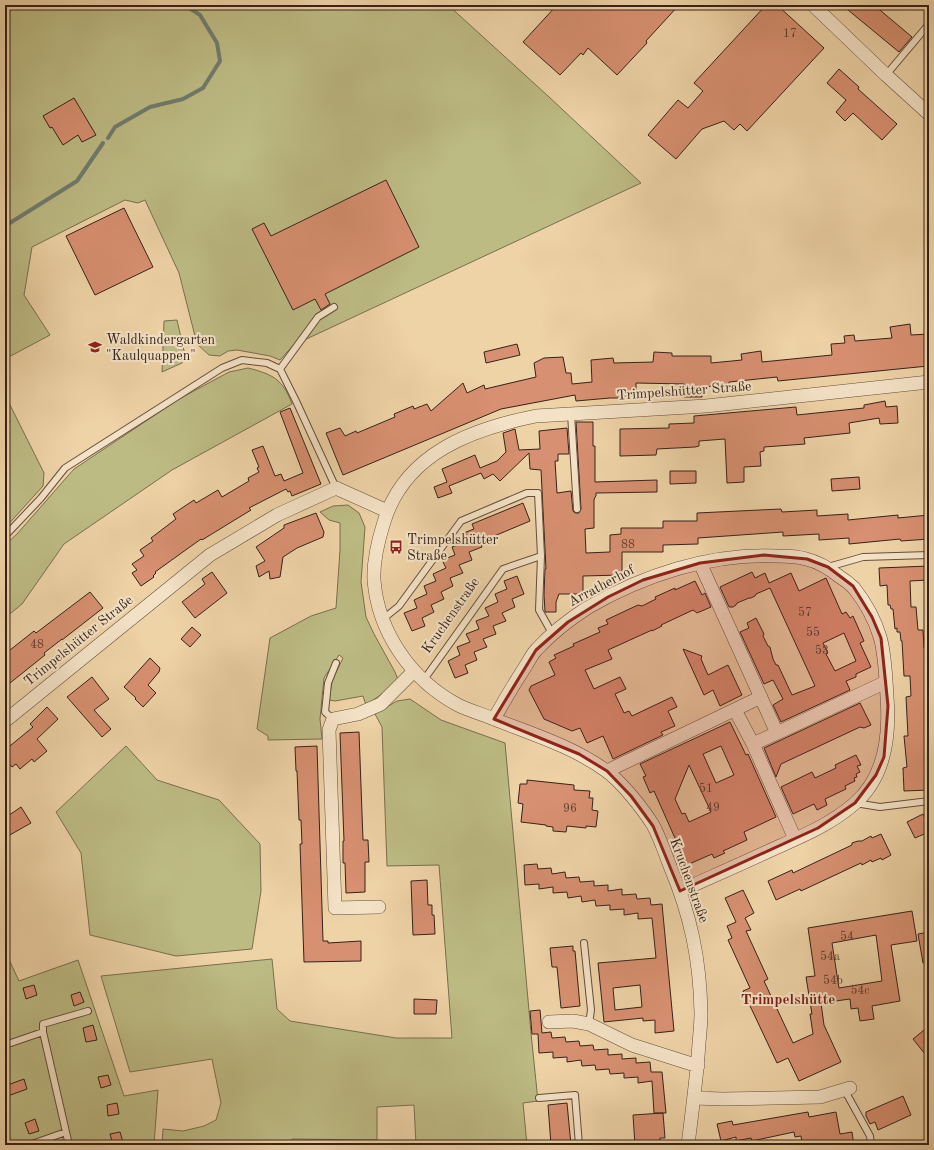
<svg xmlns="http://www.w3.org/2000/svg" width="934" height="1150" font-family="'Old Standard TT',serif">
<rect width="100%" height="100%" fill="#eed3a7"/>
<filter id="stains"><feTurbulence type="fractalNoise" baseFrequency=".005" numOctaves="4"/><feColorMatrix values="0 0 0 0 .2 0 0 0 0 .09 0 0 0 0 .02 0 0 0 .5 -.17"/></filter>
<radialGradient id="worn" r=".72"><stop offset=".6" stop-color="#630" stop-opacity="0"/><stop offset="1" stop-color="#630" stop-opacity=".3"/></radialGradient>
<path fill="#bdbb84" stroke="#7a6e4f" d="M5,5H448L548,96L641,183L300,342L298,340L280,360L270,356L237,350L228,351L220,356L209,355L197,344L179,273L145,200L138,203L125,200L32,247L24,295L50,335L5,359Z
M177,320L185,355L182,363L162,372L164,321Z
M248,368C272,374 283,379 292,404L172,470L64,544L22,604L5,618V545L17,534L74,469L179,399L229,372Z
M5,395L44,473L43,486L5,528Z
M348,505L359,513L365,527L361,582L366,617L374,634L395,672L399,682L366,705L363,696L335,701L329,700L332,681L343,658L339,655L324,678L320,719L322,739L268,740V736L257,729L270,638L311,616L336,608L340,550V523L329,520L320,512L333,506Z
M410,699L441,720L505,743L531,1033L538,1101L523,1103L527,1145H416L414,1105L377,1107V1140L292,1139V1145H162L163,1129L183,1131L204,1126L216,1120L221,1103L212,1059L130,1072L101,976L272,959L277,1009L290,1021L396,1038H452L439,865L387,866L382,727L375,714L397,701Z
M126,746L157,780L219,800L260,844L261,891L252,949L176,956L90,935L81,853L56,812Z
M5,951L19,981L78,960L124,1096L158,1090L154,1145H5Z"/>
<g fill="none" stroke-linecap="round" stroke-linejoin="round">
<path stroke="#717c6f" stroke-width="4" d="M108,138L115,127L150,107L183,99L203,88L220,61L217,43L200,15L185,5
M5,226L77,181L103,143"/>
</g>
<path fill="#d79071" stroke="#36221a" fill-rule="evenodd" d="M557,5H679L646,41L647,43L617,75L588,48L583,55L581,53L560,75L523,42Z
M766,5H777L824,48L747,131L740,124L734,130L724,121L702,129L676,159L648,135L678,100L688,108L703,91L694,83Z
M842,5H874L912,37L899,52Z
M839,69L859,87L858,89L897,124L882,140L853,113L845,121L836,112L846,100L827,83Z
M74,98L96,135L82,142L78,135L63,145L52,127L50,128L43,116Z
M386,180L419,247L325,294L330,304L321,310L315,299L293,310L252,229L264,223L271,236Z
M124,208L153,267L95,295L66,236Z
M910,324L911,335L929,334V345H926L928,366L778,381L777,377L729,382V385L702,387V397H684V384L636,383V398H610L576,401L575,395L501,409L343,475L326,433L340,428L345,436L356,431L357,433L395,417L394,414L413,406L414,409L427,404L431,411L463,383L467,393L484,385L485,389L536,377L534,363L544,358L563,357L566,373H571L572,384L592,382L591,360L613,358L614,363L653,362L654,352L672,353V356H711V363L742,360L741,354L761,351L762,362L832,355L831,344L845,343L844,336L854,335L855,341L892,338L890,327Z
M517,344L520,355L486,363L484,352Z
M885,401L886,407L897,406L898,423L880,424L879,418L849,423L850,433L804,438L805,444L764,447V451L760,452L761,466L744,467V482L727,483L725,439L699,441V446L695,447L657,449L656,455L620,456V429L669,428V424L694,423V416L796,407L797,415L864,408V405Z
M290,408L321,484L292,496L290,491L288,492L286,489L249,508L251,510L202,540L201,539L155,572L156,573L153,576L154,577L141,586L132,573L137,570L132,564L144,556L140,550L153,541L151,538L176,519L173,514L194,500L196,503L218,490L222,497L249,481L248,478L259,472L257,468L259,467L252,450L263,446L275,476L281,474L284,481L303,473L280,412Z
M576,422H593V446H595V482L657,480V492L596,493V496L595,497L594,500V528L585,529L586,553L610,552V535L621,534V528H663V521H697V513L781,509L782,512L817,510V516L848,514V520L898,515V518L929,515V539L901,541L900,539L849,544V538L819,540V534L783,536V532L698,538V544L663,545V552H622V575L583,576V594H559L556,602V612H545L544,594L545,569H546L541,470L530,469L529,453L500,481L493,474L484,479L481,473L449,486L452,493L438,498L434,487L447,482L442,469L475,455L480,468L497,461L506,452L503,433L515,429L519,450L540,449L539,431L567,428L569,454H558V461H555L557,493L571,491L573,511L575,513H579L581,509Z
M670,471H696V483L670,484Z
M859,477L860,489L832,491L831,479Z
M523,503L530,521L480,542L482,547L469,552L472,560L459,565L463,573L450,578L453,586L441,592L444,599L431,605L434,612L422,618L425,626L412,631L404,613L417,608L414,600L427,594L424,586L436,581L433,574L446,568L442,560L455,555L452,547L465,542L461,534L474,529L472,524Z
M316,513L324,532L323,537L297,548L283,557L280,577L270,579L269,571L259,577L256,566L265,561L256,547L284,528V525Z
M929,566V580L910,581L911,607H916L918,630H923L924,648H926L927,675H929V723H927L929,767H926L928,790L904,791L903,768L907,767L904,736H908L906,697L911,696L910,676H904L902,641H901L900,632H897V628L895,629L893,609H891L890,605H888L887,585L880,586L879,568Z
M212,572L227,593L195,618L182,602L205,584L202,579Z
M752,572L755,578L765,573L769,583L791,573L799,591L826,578L842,614L846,612L850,618L853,616L864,641L860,643L871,667L856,674V677L846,681L850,690L781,722L773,705L783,699L773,680L764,684L740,632L749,628L747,623L756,618L764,634L763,636L768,646L770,647L773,659L776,665H778L792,695L815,686L770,588L756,594L755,596L751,598H749L737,603L736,605L733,607H729L720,587ZM844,633L856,661L835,671L826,654L828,653L823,643Z
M517,576L524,594L512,599L515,607L502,613L506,621L493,626L496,634L483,639L487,647L474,652L477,660L465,665L468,673L455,678L448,661L460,655L457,647L470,642L466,634L479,629L476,621L489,616L485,608L498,602L495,594L507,589L504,581Z
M695,581L702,595L705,593L711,607L697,613L693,610L661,625L662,626L652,631V630L608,650L612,659L585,670L594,689L620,677L626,689L615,694L624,713L629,711L632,716L672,697L677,707L668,711L675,726L661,732L663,735L613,759L603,736L587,743L580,728L572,731L544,719L529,690L531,686L555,675L549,662L556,658L554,655L574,646L573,644L600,632L598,628L608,624L606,620L638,605L642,606L656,599L655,597L675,588V590Z
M90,592L103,608L62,640V639L44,653L45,655L5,687V654L34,631L36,633Z
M192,627L201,635L190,647L181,639Z
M683,649L702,656L701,659L708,675L728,665L742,695L720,706L713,690L704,695Z
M150,658L160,668L159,672L148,685L156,693L143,707L135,699L136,698L124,687Z
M92,677L109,699L94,710L111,729L102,737L67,697Z
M860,703L871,725L864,728L860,727L781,764L776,777L764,748Z
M47,707L58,719L37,739L47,751L34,762L32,759L20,769L16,764L12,767L5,759V750L33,727L30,724Z
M730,722L746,755L748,754L776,817L744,832L747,840L723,851L725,853L714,858L712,854L687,865L654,791L650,793L643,777L646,776L640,764ZM721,746L734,775L716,783L703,754ZM689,765L711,812L689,822L685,813L682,814L675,799Z
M359,732L363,840H368L369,862H365V892L346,893L345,863H343V841H344L340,733Z
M317,746L323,941H328V943L361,941V961L304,962L300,844H302L301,820H299L297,771H296L295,747Z
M856,755L861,765L857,766L860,772L856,774L857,777L854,778L855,781L845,786L846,789L825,799L827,805L817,810L814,804L793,814L781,787L812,772L815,778L836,768L835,765Z
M527,780L574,785V790L590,791L589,798H593L592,810L598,811L596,827L586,826V828L567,826L566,832L553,831V827L546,826V825L521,822L523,804L518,803L520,784H527Z
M21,807L31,823L8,836L5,831V818Z
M923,814L929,827V832L915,838L907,822Z
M881,834L891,855L882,860L881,858L872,862L871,860L862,865L861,863L801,891L800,889L776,900L768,881L792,870L793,873L852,845V843L858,841H862L871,836L872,838Z
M537,864L538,869L551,868L552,874L565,872L566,878L579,877L580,882L594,881V886L608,885V891L622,889V895L636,894L637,899L650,898L651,905L662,904L674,1031L655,1033V1020L643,1021V1018L604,1022L598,963L656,958L652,918L638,919V913L624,915V909L610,910V905L596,906L595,900L582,902L581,896L568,898L567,892L553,893V887L539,889V884L525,885L524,865ZM640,985L642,1007L615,1010L613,988Z
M427,880L428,905H432V915H434L435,934L413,935L411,881Z
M743,890L754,913L745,918L751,930L746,931L768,979L764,981L793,1043L813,1034L810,1014H812L806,977L815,976L808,928L912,911L917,941L891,945L900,1001L872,1006L874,1019L860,1021L858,1008L851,1009L850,999L821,1003L824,1025L841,1062L799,1081L788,1058L777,1063L743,991L750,988L728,940L732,938L727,926L736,922L725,898ZM876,935L882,981L839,988L832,943Z
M929,932V963H923L918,934Z
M573,946V951H575L580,1006L561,1008L557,967H552L550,948Z
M34,985L37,995L26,999L23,988Z
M80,992L84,1002L74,1006L71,995Z
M414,999L437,1000L436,1014H414Z
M540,1010L542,1033L551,1032L552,1038L565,1037L566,1042L579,1041L580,1046L593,1045L594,1050L608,1049V1055L622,1054V1059L636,1058V1063L650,1062L651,1072H662L666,1113H663L665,1138H660V1145H635L633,1115L663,1113H654L652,1081L638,1083V1077L624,1078V1073L610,1074L609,1069L596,1070L595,1065L582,1066L581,1060L567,1062V1057L553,1058V1052L539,1053L538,1034H532L530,1011Z
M93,1025L97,1040L86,1042L83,1028Z
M929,1026V1059L913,1039Z
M108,1075L111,1085L101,1088L98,1077Z
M24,1079L27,1089L5,1097V1086Z
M903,1096L911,1115L878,1130L875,1122L870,1124L866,1116V1112Z
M117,1103L119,1114L108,1116L107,1105Z
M567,1103L571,1145H551L548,1105Z
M808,1112L809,1117L836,1112L840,1134L852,1132L854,1145H813V1141L802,1143L801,1136L795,1137L794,1132L752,1141L751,1138L736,1141V1137L721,1141L717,1124L732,1121L733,1125Z
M35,1119L39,1131L29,1134L25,1123Z
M120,1132L123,1142L113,1145L110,1134Z"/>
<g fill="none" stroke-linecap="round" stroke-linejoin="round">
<g stroke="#644e3d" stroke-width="8">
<path id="service" d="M886,75L929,24
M280,369L318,317L334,307
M571,414L577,509
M5,536L41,498L65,468L222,368L242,360L267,363L280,369L296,401L336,488
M541,556L539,610L553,635
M828,567L863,557L929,555
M383,619L399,606L461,521L527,493H538L541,556L503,569L423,681
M333,719L325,712L328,683L336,663
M855,803L880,807L929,801
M584,943L591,1010L589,1024
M43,1032V1024L88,1011
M5,1045L43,1032L66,1132L29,1145
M844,1089L870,1136L871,1145
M539,1098L575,1095L579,1145
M66,1132L69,1145"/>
</g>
<g stroke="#644e3d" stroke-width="14">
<path id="minor" d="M813,5L886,75L929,114
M700,563L777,733L753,744L795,839
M735,710L753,744
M494,719C504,701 514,684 525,667C529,661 532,654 537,649C551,634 570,619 587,608C643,575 711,553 776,556C786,556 797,556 806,559C819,562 830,569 840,577C845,580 850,584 854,588C865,602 875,620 880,637C885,653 886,680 887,697C890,735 885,778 854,804C830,825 800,837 771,850C741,864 711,877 680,891
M5,721L210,555L277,515L336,488L387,511
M777,733L886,682
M607,771L761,697
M379,907L335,908L329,730L333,719L358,714L381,704L414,671
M549,1022L573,1021L589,1024L632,1045L698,1066
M694,1098L723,1099L820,1097L850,1088
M688,1145C692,1111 697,1077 699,1043C700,1033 701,1023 701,1013C700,960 691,916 670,866C665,853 660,838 653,825C643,809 621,781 605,770C573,747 535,735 499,721C485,715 470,711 458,705C411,680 378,632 374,580C373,560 378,541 384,522C405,453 472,429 536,416L706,406L929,382"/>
</g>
<use href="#service" stroke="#f4e2c6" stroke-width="6"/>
<use href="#minor" stroke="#f4e2c6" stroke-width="13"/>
</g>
<path fill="#8f2418" fill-opacity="0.2" stroke="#8f2418" stroke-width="3" stroke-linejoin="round" d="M764,555L807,559L828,567L853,586L872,617L881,638L888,706L884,757L876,775L855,803L818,828L680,891L653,826L631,796L607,771L579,754L494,719L536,650L568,622L608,597L643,580L700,563Z"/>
<defs>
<g id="school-bare" transform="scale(1.08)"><path d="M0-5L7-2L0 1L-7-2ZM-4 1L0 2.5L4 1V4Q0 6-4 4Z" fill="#8f2418" stroke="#f4e2c6" stroke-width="2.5" paint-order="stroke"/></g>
<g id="bus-bare" transform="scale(1.08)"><path d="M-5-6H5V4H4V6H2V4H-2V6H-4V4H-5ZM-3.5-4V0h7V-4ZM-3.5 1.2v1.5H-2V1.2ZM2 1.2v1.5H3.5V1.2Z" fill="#8f2418" stroke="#f4e2c6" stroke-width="2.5" paint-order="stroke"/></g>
</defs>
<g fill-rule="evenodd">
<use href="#school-bare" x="95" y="347"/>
<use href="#bus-bare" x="396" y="547"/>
</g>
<g text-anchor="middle" stroke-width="4" stroke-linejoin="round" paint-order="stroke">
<g font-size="12" fill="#5e3e30">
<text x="790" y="37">17</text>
<text x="628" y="548">88</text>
<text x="805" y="616">57</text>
<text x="813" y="636">55</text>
<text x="37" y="648">48</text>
<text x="822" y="654">53</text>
<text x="706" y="792">51</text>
<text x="713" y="811">49</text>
<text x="570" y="812">96</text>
<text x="847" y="940">54</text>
<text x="830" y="960">54a</text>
<text x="833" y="984">54b</text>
<text x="860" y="994">54c</text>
</g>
<g font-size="14" fill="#36221a" stroke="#f4e2c6" text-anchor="start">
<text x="106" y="344">Waldkindergarten<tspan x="106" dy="16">"Kaulquappen"</tspan></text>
<text x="407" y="544">Trimpelshütter<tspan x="407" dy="16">Straße</tspan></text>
</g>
<g font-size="14" fill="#36221a" stroke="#f4e2c6">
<text transform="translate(684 390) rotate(-4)" y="5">Trimpelshütter Straße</text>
<text transform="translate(601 585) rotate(-28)" y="5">Arratherhof</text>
<text transform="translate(450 615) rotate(-55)" y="5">Kruchenstraße</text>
<text transform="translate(78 640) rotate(-39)" y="5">Trimpelshütter Straße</text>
<text transform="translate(690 880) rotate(70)" y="5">Kruchenstraße</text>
</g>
<g font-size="15" font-weight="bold" fill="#7a1f14" stroke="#f4e2c6">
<text x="788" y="1004">Trimpelshütte</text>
</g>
</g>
<rect width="934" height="1150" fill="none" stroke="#eed3a7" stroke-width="20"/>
<rect x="6" y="6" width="922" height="1138" fill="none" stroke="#36221a" stroke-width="2"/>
<rect x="10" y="10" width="914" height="1130" fill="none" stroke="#36221a"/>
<rect width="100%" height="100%" filter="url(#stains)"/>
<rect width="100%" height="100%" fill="url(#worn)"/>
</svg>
